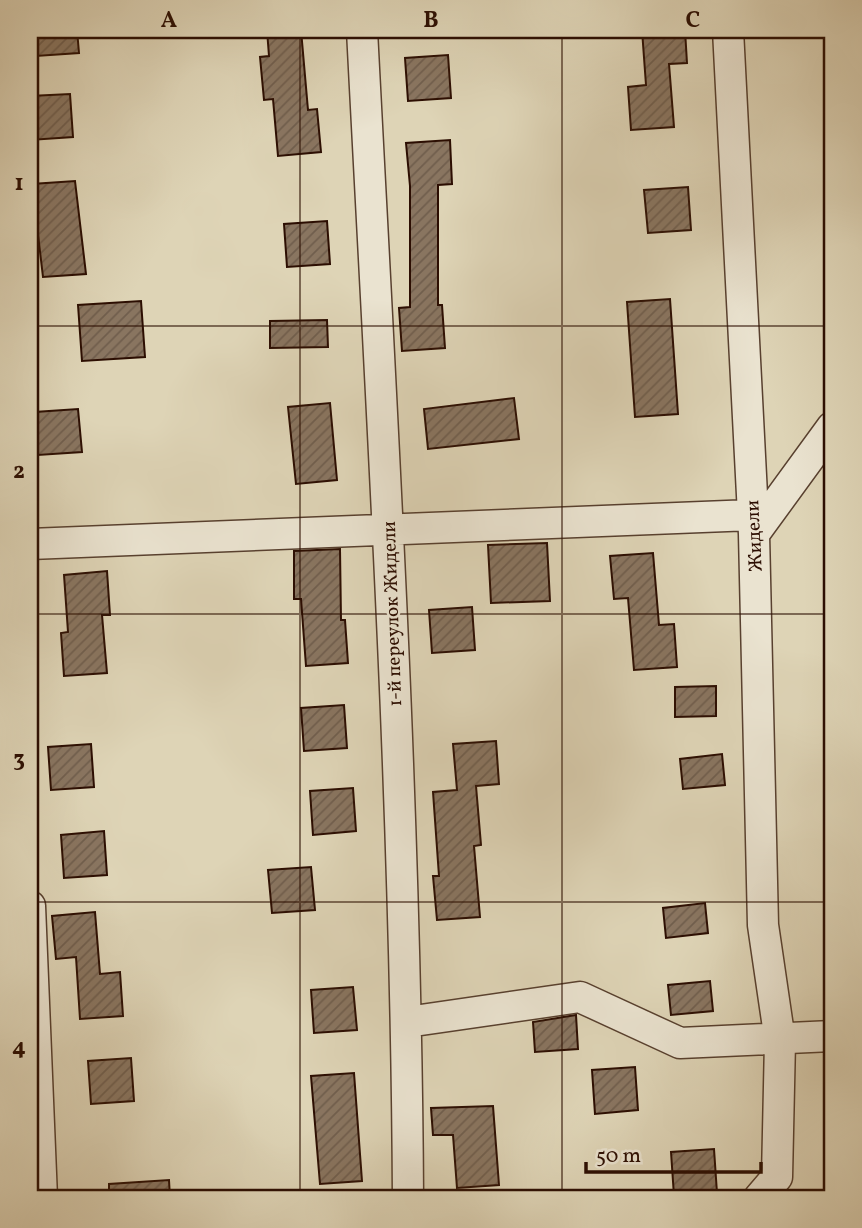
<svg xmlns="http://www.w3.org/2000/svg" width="862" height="1228" font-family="Vollkorn,serif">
<defs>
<pattern id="building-hatch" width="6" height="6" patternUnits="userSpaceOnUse" patternTransform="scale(1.75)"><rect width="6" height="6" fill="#897560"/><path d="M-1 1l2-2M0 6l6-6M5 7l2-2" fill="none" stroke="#705e4d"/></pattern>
</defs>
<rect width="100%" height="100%" fill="#ded4b6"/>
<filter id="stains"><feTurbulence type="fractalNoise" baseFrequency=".00286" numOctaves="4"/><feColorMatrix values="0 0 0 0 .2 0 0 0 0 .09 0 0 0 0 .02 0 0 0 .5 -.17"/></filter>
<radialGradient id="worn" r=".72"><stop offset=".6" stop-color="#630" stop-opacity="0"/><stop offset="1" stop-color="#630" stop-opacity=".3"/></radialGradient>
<path fill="url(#building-hatch)" stroke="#2c0e02" stroke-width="2" d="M34,30H77L79,53L36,56Z
M267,30H301L308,110L317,109L321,152L278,156L273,99L264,100L260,57L269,56Z
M642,30H685L687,63L669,64L674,127L631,130L628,87L646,85Z
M448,55L451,98L408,101L405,58Z
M70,94L73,137L30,140V96Z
M450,140L452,184L438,185V305H442L445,348L402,351L399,308L410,307V186L406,143Z
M75,181L86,274L43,277L32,184Z
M688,187L691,230L648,233L644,190Z
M327,221L330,264L287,267L284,224Z
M670,299L678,414L635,417L627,302Z
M141,301L145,357L82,361L78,305Z
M327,320L328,347L270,348V321Z
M514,398L519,439L428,449L424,409Z
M330,403L337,480L296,484L288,407Z
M78,409L82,452L38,455L35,412Z
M547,543L550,601L491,603L488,545Z
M340,549L341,620H345L348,663L306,666L301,599H294V551Z
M653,553L659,625L674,624L677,667L634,670L628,598L614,599L610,556Z
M107,571L110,615H102L107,673L64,676L61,633L68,632L64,575Z
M472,607L475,650L432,653L429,610Z
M716,686V716L675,717V687Z
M344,705L347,748L304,751L301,708Z
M496,741L499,784L476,786L481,845L474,846L480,917L437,920L433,876H439L433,792L457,790L453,744Z
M91,744L94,787L51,790L48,747Z
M722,754L725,785L683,789L680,759Z
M353,788L356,831L313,835L310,791Z
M104,831L107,875L64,878L61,835Z
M311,867L315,910L272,913L268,870Z
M705,903L708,933L666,938L663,908Z
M95,912L100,974L120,972L123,1016L80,1019L76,957L56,959L52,916Z
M710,981L713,1011L671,1015L668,985Z
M353,987L357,1030L314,1033L311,990Z
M576,1015L578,1049L535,1052L533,1022Z
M131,1058L134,1101L91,1104L88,1061Z
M635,1067L638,1110L595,1114L592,1070Z
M354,1073L362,1181L320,1184L311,1076Z
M493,1106L499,1185L457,1188L453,1135H433L431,1108Z
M714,1149L717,1193L674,1196L671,1152Z
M169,1180L170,1198H109V1184Z"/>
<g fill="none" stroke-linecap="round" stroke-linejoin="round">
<g stroke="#58402f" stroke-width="33">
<path id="minor" d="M362,30C382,419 406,808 408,1198
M728,30L754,534L763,925L780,1041L777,1177L759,1198
M754,534L832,427
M30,544L752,515
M30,906L42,1198
M407,1022L580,997L680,1043L832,1036"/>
</g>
<use href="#minor" stroke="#eae3d0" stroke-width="30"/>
</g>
<path fill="none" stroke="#2c0e02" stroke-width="2" stroke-opacity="0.55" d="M300,30V1198M562,30V1198M30,326H832M30,614H832M30,902H832"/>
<g text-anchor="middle" stroke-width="5" stroke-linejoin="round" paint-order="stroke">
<g font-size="19" fill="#2c0e02" stroke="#eae3d0">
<text transform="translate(753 536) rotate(-93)" y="7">Жидели</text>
<text transform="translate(391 614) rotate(-92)" y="7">1-й переулок Жидели</text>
</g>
</g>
<rect width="862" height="1228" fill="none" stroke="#ded4b6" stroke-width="77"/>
<path d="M586 1162v10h175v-10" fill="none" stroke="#2c0e02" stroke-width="3.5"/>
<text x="596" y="1162" font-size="21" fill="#2c0e02" stroke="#eae3d0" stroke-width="5" paint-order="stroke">50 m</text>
<rect x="38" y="38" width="786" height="1152" fill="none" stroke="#2c0e02" stroke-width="2.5"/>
<g font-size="23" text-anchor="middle" font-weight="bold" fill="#2c0e02">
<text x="169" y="27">A</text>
<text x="431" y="27">B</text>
<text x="693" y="27">C</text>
<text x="19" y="190">1</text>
<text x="19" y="478">2</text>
<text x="19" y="766">3</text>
<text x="19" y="1054">4</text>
</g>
<rect width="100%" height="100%" filter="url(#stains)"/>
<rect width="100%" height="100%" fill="url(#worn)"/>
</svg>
